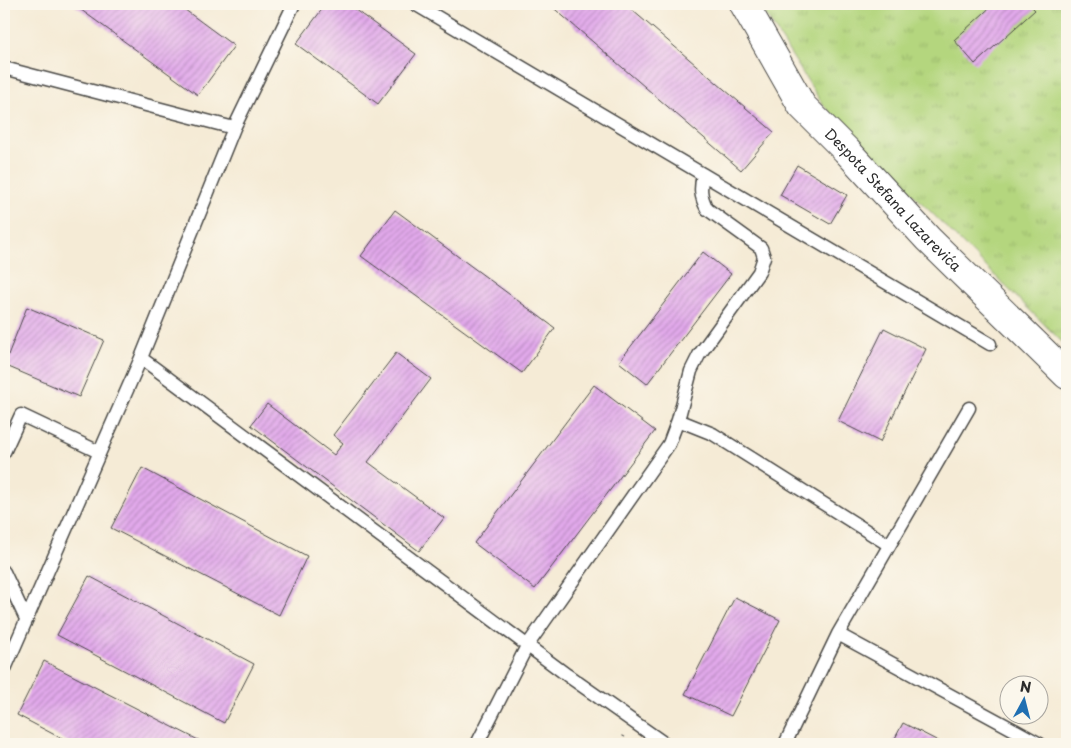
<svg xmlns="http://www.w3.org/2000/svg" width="1071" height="748" font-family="'Playpen Sans',sans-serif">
<defs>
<pattern id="grass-tufts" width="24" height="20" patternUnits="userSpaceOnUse" patternTransform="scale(1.25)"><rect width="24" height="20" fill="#b4d67e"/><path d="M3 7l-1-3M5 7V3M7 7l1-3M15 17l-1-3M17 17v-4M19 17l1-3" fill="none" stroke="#9bb86d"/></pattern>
<pattern id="building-hatch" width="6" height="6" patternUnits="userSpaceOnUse" patternTransform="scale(1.25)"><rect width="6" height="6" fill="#e2a9eb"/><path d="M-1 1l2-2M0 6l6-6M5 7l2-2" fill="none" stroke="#b78abf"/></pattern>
</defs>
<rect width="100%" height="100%" fill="#fbf7ec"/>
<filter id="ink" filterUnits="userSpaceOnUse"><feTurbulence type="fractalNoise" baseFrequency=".02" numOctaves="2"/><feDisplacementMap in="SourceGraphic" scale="10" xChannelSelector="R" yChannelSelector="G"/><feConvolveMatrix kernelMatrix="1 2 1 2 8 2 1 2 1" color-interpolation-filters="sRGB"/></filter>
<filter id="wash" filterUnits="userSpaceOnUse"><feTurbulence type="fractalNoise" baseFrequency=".0096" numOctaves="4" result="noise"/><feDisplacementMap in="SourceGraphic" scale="20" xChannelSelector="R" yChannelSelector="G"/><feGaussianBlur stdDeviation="1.12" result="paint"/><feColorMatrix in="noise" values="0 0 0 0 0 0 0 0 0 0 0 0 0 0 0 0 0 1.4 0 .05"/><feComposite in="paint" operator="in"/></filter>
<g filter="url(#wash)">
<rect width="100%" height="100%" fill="#f5ebd6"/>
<path fill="url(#grass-tufts)" stroke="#708054" d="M759,4H1067V347L823,105Z"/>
<g id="blocks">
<path fill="url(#building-hatch)" d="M73,4H177L234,46L198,95Z
M326,4H347L416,54L378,104L296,44Z
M549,4H625L774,132L741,170Z
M994,4H1029L1035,10L975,64L954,40Z
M797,165L847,195L830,224L780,195Z
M395,210L555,328L522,373L361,256Z
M703,252L731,274L647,384L619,362Z
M27,307L104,340L79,397L4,365Z
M884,328L926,349L880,442L838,421Z
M396,353L431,379L368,462L444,518L419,551L251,425L267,404L334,455L343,443L333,435Z
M594,385L655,431L535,589L474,543Z
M142,468L307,556L279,615L111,528Z
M89,576L254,664L224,723L57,635Z
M735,597L780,620L731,716L685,694Z
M44,661L206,744H72L17,715Z
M903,723L944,744H892Z"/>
</g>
</g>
<g filter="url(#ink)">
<use href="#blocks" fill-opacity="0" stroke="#494845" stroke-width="1"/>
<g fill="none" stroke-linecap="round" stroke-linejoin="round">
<g stroke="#494845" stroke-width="15">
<path id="service" d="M415,4L990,344
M4,68L234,128L141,358L4,671
M234,128L294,4
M141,358L567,675L665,744
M678,420L713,434L889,545
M4,452L21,415L99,452
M4,572L26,619
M838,634L1040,744
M477,744L527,646L669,444L678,420L691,371L699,355L759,272L764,257L761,248L707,209C700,196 700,188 703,174
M785,744L838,634L969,408"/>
</g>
<g stroke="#494845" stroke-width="30">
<g id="tertiary">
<path id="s1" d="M744,4L802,106L846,150L928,239L1067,375"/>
</g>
</g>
<path stroke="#494845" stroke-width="3" stroke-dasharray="4 4" stroke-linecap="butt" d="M620,744L624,736"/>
<use href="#service" stroke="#fff" stroke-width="12"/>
<use href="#tertiary" stroke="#fff" stroke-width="28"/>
</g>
</g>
<g text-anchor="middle" stroke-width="5" stroke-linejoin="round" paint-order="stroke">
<g font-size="14" fill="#2b2b2b" stroke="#fbf7ec">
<text dy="5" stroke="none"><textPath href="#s1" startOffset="248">Despota Stefana Lazarevića</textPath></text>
</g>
</g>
<rect width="1071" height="748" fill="none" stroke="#fbf7ec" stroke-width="20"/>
<g transform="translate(1024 700) rotate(7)"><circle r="24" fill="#fbf7ec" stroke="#a8a59f"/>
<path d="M0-4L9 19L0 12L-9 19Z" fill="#1f6fb2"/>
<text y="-8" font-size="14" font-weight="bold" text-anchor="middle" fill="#2b2b2b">N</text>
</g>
</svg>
